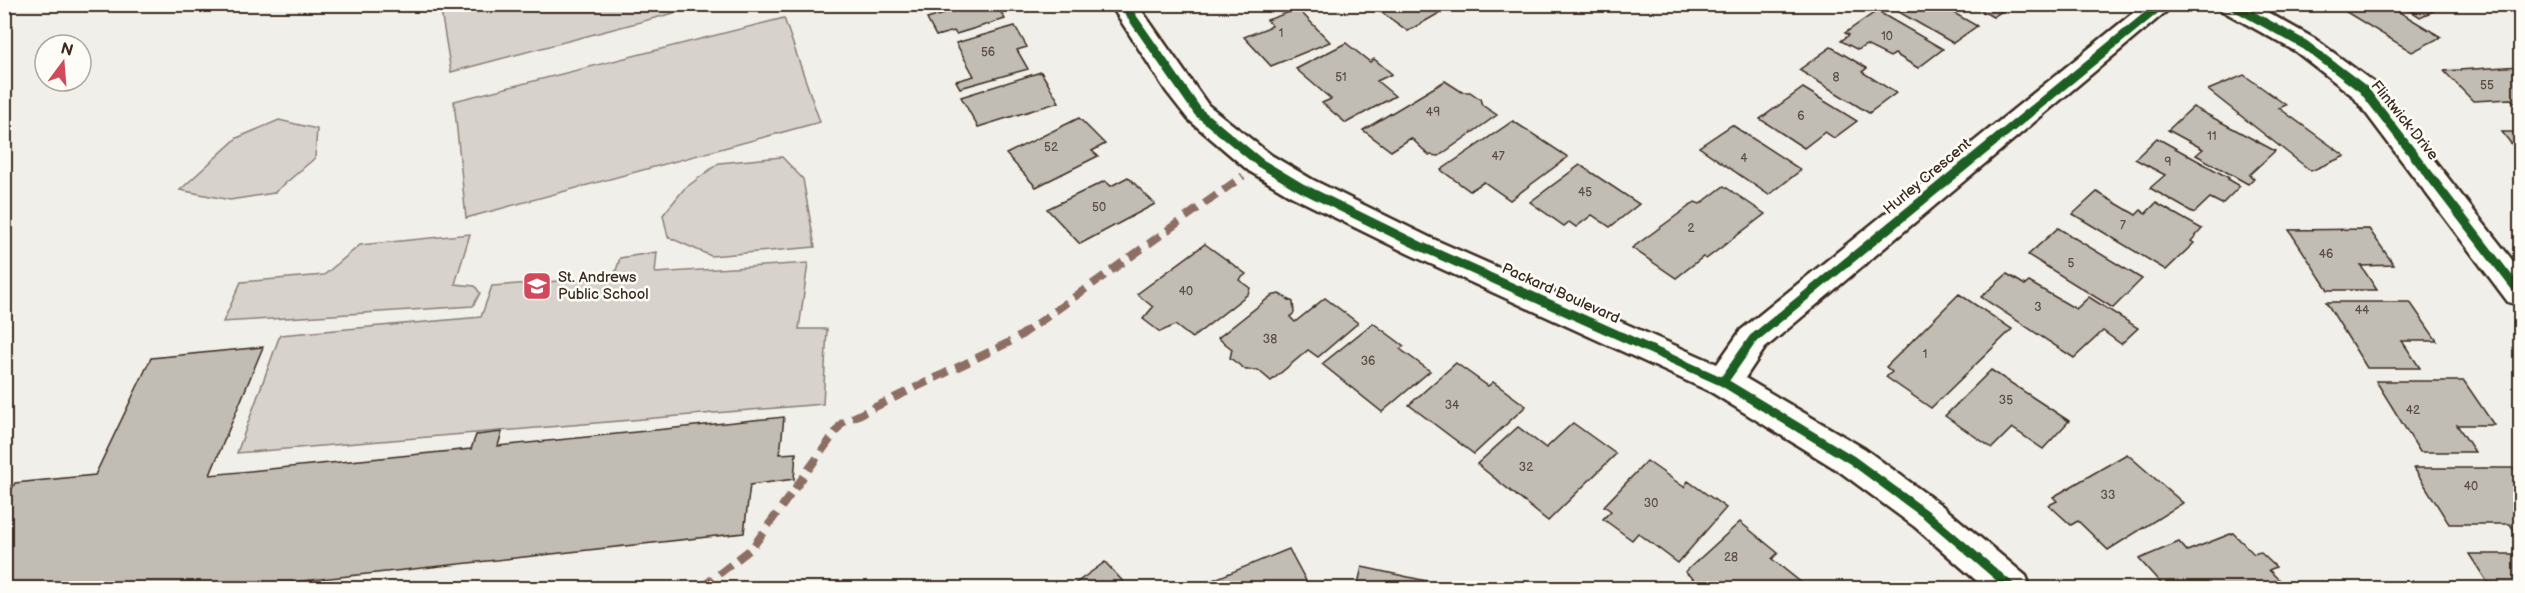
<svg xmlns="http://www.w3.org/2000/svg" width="2525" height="593" font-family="'Balsamiq Sans',sans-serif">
<rect width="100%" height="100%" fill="#f1efea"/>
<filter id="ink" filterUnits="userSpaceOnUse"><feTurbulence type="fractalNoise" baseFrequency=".0167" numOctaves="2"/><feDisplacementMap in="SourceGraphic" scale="12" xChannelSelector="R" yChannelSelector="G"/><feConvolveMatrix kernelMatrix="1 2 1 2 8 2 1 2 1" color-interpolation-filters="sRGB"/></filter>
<g filter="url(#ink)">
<path fill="#d7d2cc" stroke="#897e75" stroke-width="1.5" d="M440,5V4L704,5L451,72Z
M784,18L820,122L466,218L454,101Z
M279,120L317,129L315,158L274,193L230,200L180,190L237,138Z
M782,157L803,179L815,247L711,256L668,237L663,215L684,189L719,163Z
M470,234L455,284L475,286L480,293L473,306L223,322L241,282L324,275L360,245Z
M657,252L655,273L808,263L799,329H827L823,404L237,453L280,335L481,317L492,286L614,277L620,258Z"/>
<path fill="#c1bcb4" stroke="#3b2a1e" stroke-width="1.5" d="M940,4H996L1005,19L956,34L954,31L936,36L927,19L944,14Z
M1370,4H1434L1443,11L1408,31Z
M1885,4H1949L1945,8L1977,26L1953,43Z
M1970,4H2013L1993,17Z
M2333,4H2386L2441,37L2412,52Z
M2400,4H2449L2420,17Z
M1298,9L1330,42L1271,66L1244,37L1272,26L1267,20Z
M1877,11L1943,49L1918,68L1895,54L1890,57L1866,45L1858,50L1841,41L1849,35L1845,33Z
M1015,26L1027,47L1017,50L1028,69L960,88L956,81L974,76L956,43Z
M1346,43L1370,62L1374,59L1392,74L1377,81L1395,96L1346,123L1322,103L1331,99L1296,69Z
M1831,47L1867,68L1862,72L1896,93L1869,113L1799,70Z
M2520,66V106H2518L2511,99L2473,101L2444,71Z
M1041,72L1059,102L978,127L961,97Z
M2244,75L2286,105L2279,108L2345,156L2311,171L2208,90Z
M1445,81L1462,92H1470L1480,99L1482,105L1497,115L1439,156L1429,155L1411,138L1391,151L1363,130Z
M1803,88L1857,121L1834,138L1825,132L1804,148L1760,119Z
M2193,107L2275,151L2249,175L2254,178L2248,184L2196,155L2203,149L2168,130Z
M1079,118L1105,144L1092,151L1098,156L1036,187L1006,154Z
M1513,121L1568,157L1510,200L1484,182L1470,191L1441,170Z
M1732,125L1801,170L1769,195L1699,147Z
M2502,132H2520V155Z
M2157,138L2229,178L2228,179L2240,186L2222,204L2210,198L2194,213L2150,188L2165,175L2135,159Z
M1580,165L1639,204L1610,227L1592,215L1576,227L1569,222L1564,226L1530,202Z
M1128,177L1155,204L1080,244L1047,209L1105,181L1111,186Z
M1724,186L1765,214L1706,259L1703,257L1676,278L1632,248L1695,202L1700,204Z
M2097,192L2136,215L2141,210L2146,213L2156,203L2202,229L2191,241L2194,243L2166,270L2073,214Z
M2058,228L2142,279L2113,308L2028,255Z
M2369,229L2394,265L2361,266L2377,290H2328L2289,230Z
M1205,244L1246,274L1239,280L1250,288L1248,294L1192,338L1175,325L1160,332L1143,319L1153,307L1137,294Z
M2007,274L2025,285L2029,282L2076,309L2089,297L2138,328L2121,344L2103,331L2074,358L1981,297Z
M1279,294L1293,302L1294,313L1290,317L1295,322L1325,298L1358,323L1318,357L1308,350L1271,381L1258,370H1246L1230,358L1232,349L1218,338L1271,296Z
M1959,294L2012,329L1931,408L1886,377L1892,372L1886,367Z
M2326,302H2410L2437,341H2402L2420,368H2367Z
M1373,323L1404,346L1400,349L1430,371L1382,412L1322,364Z
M263,347L210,475L471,449L476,435L502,432L498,446L784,417L780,454L796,453L794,479L750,485L744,533L238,588H4V504L15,483L95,475L151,358Z
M1456,363L1488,386L1493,382L1526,406L1474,454L1409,405Z
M1991,370L2069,421L2043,449L2012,428L1992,448L1945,416Z
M2376,381H2464L2494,425H2457L2475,452H2420Z
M1573,423L1616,454L1548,521L1477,464L1518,427L1546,448Z
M2127,454L2183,503L2108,550L2078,521L2071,525L2049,505L2057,501L2053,497Z
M1647,461L1684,487L1688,481L1726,508L1678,563L1638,533L1632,540L1603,519L1611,511L1604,506Z
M2414,468H2520V540L2510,524H2449Z
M1740,522L1778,553L1772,559L1808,588H1704L1685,572Z
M2233,533L2254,554L2260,552L2276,567L2269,570L2287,588H2165L2139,559L2179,542L2187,551Z
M1289,549L1310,588H1202L1200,585Z
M2469,554H2520V588H2491Z
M1105,562L1129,588H1069Z
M1362,567L1459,588H1357Z"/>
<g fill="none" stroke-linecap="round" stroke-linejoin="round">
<g stroke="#3b2a1e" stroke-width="5">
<path id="minor" d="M1110,4H1137L1208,105L1271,155L1313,180L1431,238L1717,364L1741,330L2144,4H2175L1765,348L1745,378L1865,449L1941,505L2026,576L2031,588H1985L1915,527L1839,471L1711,392L1409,254L1291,196L1249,171L1188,119L1166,91Z
M2218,4H2253L2315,39L2373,82L2520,270V305L2508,302L2353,96L2295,51L2221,10Z"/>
</g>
<use href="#minor" fill="#fdfcf7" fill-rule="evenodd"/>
<path stroke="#8d6e63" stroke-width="8" stroke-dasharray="15 8" stroke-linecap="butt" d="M701,588L752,548L842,423L1016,339L1243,176"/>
<g stroke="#fdfcf7" stroke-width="13">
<path id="cycleway" d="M1123,4L1198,112L1260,163L1302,188L1420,246L1723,382L1852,460L1928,516L2012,588
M2231,4L2305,45L2363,89L2520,293
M1723,382L1753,339L2162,4"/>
</g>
<use href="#cycleway" stroke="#1b5e20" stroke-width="9"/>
</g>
</g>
<defs>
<g id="school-square" transform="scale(1.5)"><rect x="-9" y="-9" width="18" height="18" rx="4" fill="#d1495b" stroke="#fdfcf7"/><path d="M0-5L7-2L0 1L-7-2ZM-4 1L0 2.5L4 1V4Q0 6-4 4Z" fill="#fff"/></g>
</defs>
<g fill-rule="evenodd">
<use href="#school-square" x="537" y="286"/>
</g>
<g text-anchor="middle" stroke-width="5" stroke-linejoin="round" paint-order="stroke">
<g font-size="12" fill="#5c4e44">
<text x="1281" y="37">1</text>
<text x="1887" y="40">10</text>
<text x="988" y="56">56</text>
<text x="1341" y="81">51</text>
<text x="1836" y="81">8</text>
<text x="2487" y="89">55</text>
<text x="1433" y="116">49</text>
<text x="1801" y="120">6</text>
<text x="2212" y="140">11</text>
<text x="1051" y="151">52</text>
<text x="1498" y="160">47</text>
<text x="1744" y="162">4</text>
<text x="2168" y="166">9</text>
<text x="1585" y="196">45</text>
<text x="1099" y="211">50</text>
<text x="2123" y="229">7</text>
<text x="1691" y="232">2</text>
<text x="2326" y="258">46</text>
<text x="2071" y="267">5</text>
<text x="1186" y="295">40</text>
<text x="2038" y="311">3</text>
<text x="2362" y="314">44</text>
<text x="1270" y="343">38</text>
<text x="1925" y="358">1</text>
<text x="1368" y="365">36</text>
<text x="2006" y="404">35</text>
<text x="1452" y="409">34</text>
<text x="2413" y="414">42</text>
<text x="1526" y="471">32</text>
<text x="2471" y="490">40</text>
<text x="2108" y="499">33</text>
<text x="1651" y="507">30</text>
<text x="1731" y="561">28</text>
</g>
<g font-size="15" fill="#3b2a1e" stroke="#fdfcf7">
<text transform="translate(2405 120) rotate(51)" y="5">Flintwick Drive</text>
<text transform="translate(1927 176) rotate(-40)" y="5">Hurley Crescent</text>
<text transform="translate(1561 293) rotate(24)" y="5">Packard Boulevard</text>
</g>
<g font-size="15" fill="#3b2a1e" stroke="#fdfcf7" text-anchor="start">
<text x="558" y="282">St. Andrews<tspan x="558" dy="17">Public School</tspan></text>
</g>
</g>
<rect width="2525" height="593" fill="none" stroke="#fdfcf7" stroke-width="24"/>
<rect x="12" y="12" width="2501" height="569" fill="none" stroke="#3b2a1e" stroke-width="2" filter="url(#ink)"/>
<g transform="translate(63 63) rotate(16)"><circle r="28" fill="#fdfcf7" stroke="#afa8a0" stroke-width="1.5"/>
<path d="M0-4.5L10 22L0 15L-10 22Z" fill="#d1495b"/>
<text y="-9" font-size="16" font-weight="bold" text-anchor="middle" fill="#3b2a1e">N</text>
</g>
</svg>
